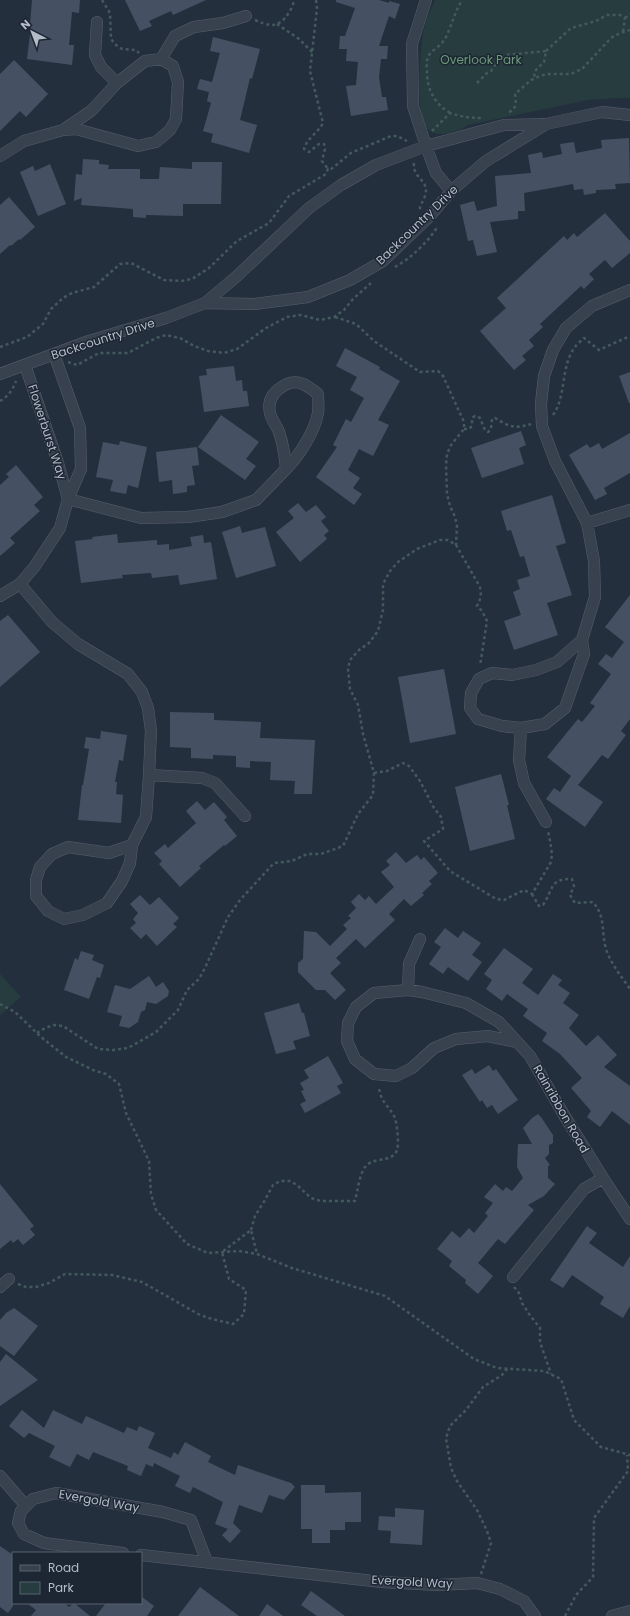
<svg xmlns="http://www.w3.org/2000/svg" width="630" height="1616" font-family="Poppins,sans-serif">
<rect width="100%" height="100%" fill="#242f3e"/>
<path fill="#263c3f" d="M435,0H630V98H618L588,100L468,125C462,130 456,131 448,133C440,135 432,134 426,127C415,113 420,47 424,29C426,19 431,10 435,0Z
M0,974L21,997L0,1015Z"/>
<path fill="#455162" d="M32,0H80L79,13L72,12L69,45H74L72,65L27,59L31,26L30,25Z
M125,0H206L173,15L171,11L149,21L152,26L140,31Z
M336,0H379L389,3V1L400,4L395,19L389,16L379,46H388L387,59H381L379,77L382,97H386L388,110L351,116L346,86L356,85L358,62L346,61L347,49H339L340,36H345L355,8L336,2Z
M213,37L260,49L252,79L250,78L240,120L257,125L249,153L211,142L213,134L203,131L211,103L207,101L209,92L197,89L200,79L212,82L220,53L210,51Z
M14,60L48,94L26,117L20,111L0,131V74Z
M629,138L630,183L615,184L616,189L596,190V193L584,195L583,189L574,190L573,184L524,193L525,211H518V219L490,222L497,252L477,256L473,240L468,241L460,205L474,201L477,211L497,206L495,176L531,173L528,155L542,152L543,158L562,154L560,144L574,142L576,153L602,148L601,140Z
M83,159L99,160V164L109,165L108,169H140V179H159L160,167L192,169V162H222L221,204H183V216L146,215V218L133,217V209L81,205L82,198L74,201L76,174L82,175Z
M50,164L66,204L38,216L20,172L33,166L35,171Z
M9,197L35,227L20,240L19,239L11,246L10,245L0,254V205Z
M605,213L630,241V253L612,268L605,260L589,274L594,279L584,289L581,286L540,324L543,327L529,340L534,346L522,356L526,360L514,370L480,331L506,308L497,298L564,236L567,240L574,233L577,237Z
M345,348L380,367L379,369L400,381L378,420L389,425L373,456L359,449L348,470L360,478L353,488L362,494L354,505L316,477L337,447L333,445L346,419L351,422L364,398L350,390L357,377L336,366Z
M234,366L236,381L242,380L243,391H247L249,406L204,412L199,376L207,375L206,369Z
M630,372V403H629L619,376Z
M221,415L259,442L246,459L256,466L245,480L198,447Z
M521,431L526,445L519,448L524,464L482,478L471,448Z
M630,433V473L604,488L607,494L595,500L569,455L587,444L590,448L599,443L602,449Z
M120,441L147,447L138,488L128,485L126,494L110,491L113,480L96,477L103,442L119,445Z
M197,447L199,465L192,466L195,485L187,486V492L173,494L172,480L159,482L156,452Z
M16,465L43,497L34,505L40,511L10,538L15,543L0,556V485L9,477L6,474Z
M552,495L566,543L556,546L572,595L547,603L558,635L514,650L504,621L521,615L513,592L520,589L517,580L530,576L524,556L520,557L511,530L507,531L501,511Z
M298,503L306,512L316,505L326,517L321,521L329,531L324,535L327,539L300,562L276,532L294,518L288,511Z
M240,526L242,533L265,527L276,566L236,578L222,532Z
M117,534L118,543L157,540V545L169,544V550L192,546L190,537L203,535L204,543L211,542L217,579L180,585L178,575L152,578L151,573L122,575L123,578L81,583L75,541L93,539L92,537Z
M630,595V719L621,731L626,735L608,759L602,755L578,785L603,802L585,827L546,799L554,788L560,792L571,776L547,757L578,719L582,722L595,706L590,703L611,674L598,664L606,654L612,658L624,642L605,627Z
M8,615L40,652L0,687V621Z
M444,669L456,734L410,743L398,677Z
M170,712L214,713V720L261,722L260,738L315,740L312,794H294L295,781L270,780L271,762L250,761V768L236,767V756L213,755V759L191,758V748L170,747Z
M101,731L127,735L123,761L119,760L115,782H117L116,794L123,795L121,823L78,820L82,785H83L89,749L84,748L86,737L100,739Z
M501,774L509,805H507L515,839L470,851L455,787Z
M197,801L205,810L214,802L227,817L224,820L237,836L225,846L224,845L199,866L201,868L180,887L159,864L162,861L154,853L165,844L168,848L196,823L186,811Z
M396,852L406,863L417,855L421,860L424,857L438,873L429,881L432,884L422,893L424,895L411,906L404,899L389,914L395,920L365,948L356,939L336,958L341,963L330,973L346,990L335,1000L325,990H316L298,972V963L303,959L304,931L316,932L330,946L347,929L343,925L351,918L348,916L356,908L351,902L359,894L365,900L369,896L376,904L394,887L381,872L390,865L386,861Z
M140,895L150,905L159,897L179,918L173,924L177,927L157,946L146,934L141,939L130,928L136,923L133,919L138,913L130,904Z
M445,928L458,938L463,931L481,943L472,955L482,962L468,981L448,967L443,974L429,964L441,947L434,942Z
M504,948L533,969L522,983L538,995L553,974L562,980L558,985L570,993L563,1003L579,1015L569,1028L586,1046L598,1035L617,1055L604,1067L630,1086V1125L612,1111L600,1127L587,1117L591,1111L571,1088L582,1078L560,1054L542,1041L547,1033L523,1016L528,1009L507,994L502,1001L486,989L492,980L484,974Z
M81,951L94,955L92,960L104,965L100,978L97,977L89,999L64,990L75,958L78,960Z
M149,976L156,987L163,982L169,991L168,996L156,1004L147,1002L145,1010L141,1012L138,1022L129,1028L119,1026L122,1016L107,1012L115,985L130,989Z
M299,1003L302,1013H304L310,1036L293,1041L296,1049L276,1054L264,1013Z
M328,1056L343,1083L337,1086L341,1093L305,1113L300,1104L306,1101L301,1091L304,1090L300,1083L309,1078L304,1070Z
M489,1065L493,1071L496,1069L518,1100L498,1114L492,1105L487,1108L482,1100L480,1102L462,1075L472,1069L475,1074Z
M538,1114L541,1117L553,1135V1143L549,1145V1154L545,1158L550,1165L548,1166V1178L555,1184L544,1196L528,1205L534,1210L505,1244L498,1239L478,1263L493,1276L478,1294L465,1283L466,1280L449,1266L452,1261L437,1249L452,1231L460,1238L469,1228L474,1233L488,1216L485,1213L493,1203L484,1197L495,1184L503,1191L506,1187L512,1191L523,1178L517,1167L518,1144H532L523,1128L532,1118Z
M0,1184L34,1226L30,1229L35,1235L23,1245L18,1239L13,1243L11,1240L0,1249Z
M587,1226L597,1233L589,1243L623,1267L630,1256V1306L623,1318L600,1304L604,1297L572,1275L563,1288L550,1280Z
M14,1308L38,1326L14,1356L0,1346V1320L6,1313Z
M6,1354L38,1380L0,1406V1362Z
M22,1410L44,1428L53,1410L82,1424L86,1416L124,1433L127,1427L137,1431L139,1426L155,1433L148,1448L171,1458L174,1452L178,1455L185,1442L211,1456L208,1462L235,1475L238,1465L291,1483L295,1487L284,1500L269,1495L262,1513L239,1505L233,1523L241,1531L230,1543L222,1535L228,1529L215,1524L223,1502L193,1487L190,1493L175,1486L180,1476L154,1463L153,1467L146,1464L141,1476L127,1470L128,1466L93,1452L89,1460L77,1454L70,1467L49,1457L55,1446L29,1433L24,1438L9,1426Z
M301,1485H325V1493L361,1492V1522H345V1530H330V1543H312V1529H301Z
M395,1508L424,1510L422,1545L390,1543L391,1531L378,1530L379,1516L395,1517Z
M0,1546L13,1555V1606L8,1613L0,1607Z
M200,1587L239,1616H178Z
M311,1591L345,1616H317L301,1605Z
M142,1597L154,1606L147,1616H96L106,1603H141Z
M27,1603H64L69,1607L74,1603L90,1616H31L36,1610Z
M267,1604L283,1616H259Z"/>
<g fill="none" stroke-linecap="round" stroke-linejoin="round">
<g stroke="#565f6c" stroke-width="12">
<path id="street" d="M426,0L412,44L413,106L426,146L436,173L451,191
M97,22L95,55L101,67L117,83
M161,59L175,36L194,27L223,23L246,16
M0,156L24,141L63,130L76,129L138,146L156,142L170,130L176,119L178,82L173,66L161,59L145,61L117,83L91,111L63,130
M205,303L254,304L308,297L350,280L383,261L430,216L451,191L486,161L545,125
M25,365L58,463L68,499
M0,374L89,341L166,318L205,303L236,277L309,208L341,185L376,165L426,146L504,125L546,124L602,112L630,115
M68,499L141,518L188,517L222,512L256,500L286,469C299,456 315,431 318,413C319,407 318,400 318,394C308,386 298,378 285,385C274,391 267,400 270,413C271,419 277,426 279,432C283,444 285,456 286,469
M587,523L630,510
M20,584L52,622L78,644L128,674L142,692L148,708L151,731L149,775L146,817L132,845L109,853L68,847L52,854L40,867L36,880V896L48,911L64,919L83,915L107,903L122,881L130,863L132,845
M0,596L20,584L35,566L60,528L68,499L81,469L80,428L54,354
M582,640L584,654L565,708L545,724L521,728L502,726L478,719L470,708L471,693L479,679L492,673L512,675L536,670L557,662L582,640L595,597L594,561L587,523L555,461L542,426L541,404L544,376L553,350L566,328L592,306L630,290
M521,728L519,760L524,783L546,822
M149,775L202,778L215,783L245,816
M408,990L409,964L420,939
M517,1042L488,1036L456,1039L434,1048L412,1068L396,1076L374,1074L355,1059L347,1041L348,1023L356,1007L374,993L408,990L422,992L466,1003L499,1022L530,1056L564,1115L603,1178L630,1219
M513,1277L584,1189L603,1178
M0,1287L9,1279
M0,1476L26,1506
M123,1553L44,1543L24,1534L18,1523L21,1511L33,1499L56,1493L163,1512L191,1520L207,1562
M141,1555L382,1582L437,1585L477,1583L500,1589L524,1601L535,1616
M612,1616L630,1611"/>
</g>
<path stroke="#44595c" stroke-width="2.5" stroke-dasharray="3 3" stroke-linecap="butt" d="M102,0L110,13L111,39L116,45L122,49L136,50L139,53
M316,0L317,8L310,71L323,123C318,133 307,138 304,149L309,152L319,144H324L325,149L322,161L328,169
M625,18L630,14
M255,20C267,25 275,29 285,18C289,13 293,7 294,0
M277,24L299,39L312,52
M546,51L571,28L596,21L607,15H620L625,18L623,32
M477,83L487,73L491,71L500,58L506,55L546,51L544,62L535,71L534,79
M509,112C517,109 516,102 515,94L531,80L540,76L547,74H571L582,69L611,38L620,33L630,30
M450,113C435,104 427,90 427,72C427,68 426,62 428,57C431,50 442,46 446,37C452,24 455,12 462,0
M432,131L450,113C463,117 469,118 483,118
M414,163C412,182 437,179 420,206V210
M395,267C411,258 426,244 436,229L435,226
M335,317L356,324L374,341L420,372L438,371L443,376L464,422V429L451,445L447,454L446,465L447,494L450,506L455,517L457,526L456,545
M0,347L27,337L43,324L51,309L63,298L72,293L94,287L120,264L131,263L164,280L181,281L192,279L209,268L237,241L269,223L289,196L326,174L328,169L330,170L351,153L391,136H397L407,141
M68,362L77,365L99,353H128L156,338L166,335L180,338L194,346L208,351L224,353L237,349L266,328L287,317L301,315L320,320L334,317L344,310L353,299L371,283
M0,401C8,397 13,389 16,381
M553,415C567,395 560,367 575,347C577,344 581,341 584,338L599,350L630,336
M464,429H469L472,426V418L475,416L480,418L485,430L488,432L491,429L492,419L495,418C510,427 514,429 531,424
M374,773L387,771L403,763L409,766L420,781L434,808L441,817L443,829L424,841L450,871L496,899L504,900L524,890L532,894L551,862C553,851 550,842 548,831
M532,894L539,906L543,905C553,890 550,878 572,879L574,886L570,895L575,903L593,902C606,917 601,931 606,949C611,964 621,976 630,989
M0,1004L15,1012L41,1037L66,1057L93,1070L106,1074L119,1084L126,1113L149,1161L151,1194L156,1210L187,1244L208,1253L239,1251L257,1254L292,1268L385,1296L474,1359L497,1368L544,1371L561,1379L574,1420L601,1447L630,1455
M37,1033L45,1028L54,1025L63,1026L98,1049L113,1050L128,1048L156,1032L178,1010L187,990L199,979L205,968L228,917L240,900L274,863L292,861L307,854H321L343,846L358,814L373,795L374,773L363,734L358,705L350,689L348,669L350,660L359,650L369,643L378,631L383,610V584L390,571L398,562L417,549L440,540H448L456,545L480,587L481,596L479,602L477,606L482,611L487,621L480,666
M251,1230L255,1216L265,1200L273,1185L280,1181H290L297,1185L311,1198L321,1201H355C358,1190 359,1174 366,1166C376,1155 398,1165 398,1143C398,1136 397,1125 395,1118C389,1105 380,1103 379,1086
M18,1284L26,1287H36L49,1283L65,1274L112,1275L142,1282L200,1315L212,1319L233,1324L244,1314L246,1290L229,1279L222,1252L251,1230L257,1254
M514,1287L519,1293L522,1303L529,1314L540,1328V1342L551,1374
M481,1574L491,1543L487,1531L477,1510L457,1481L451,1468L446,1438L450,1426L466,1410L483,1387L502,1375L508,1368
M565,1616L576,1595L593,1577L594,1518L628,1471L627,1455"/>
<use href="#street" stroke="#38414e" stroke-width="11"/>
</g>
<g text-anchor="middle" stroke-width="3" stroke-linejoin="round" paint-order="stroke">
<g font-size="12" fill="#6b9a76" stroke="#1d2633">
<text x="481" y="64">Overlook Park</text>
</g>
<g font-size="12" fill="#b4bcc9" stroke="#1d2633">
<text transform="translate(417 225) rotate(-44)" y="4">Backcountry Drive</text>
<text transform="translate(103 339) rotate(-18)" y="4">Backcountry Drive</text>
<text transform="translate(47 432) rotate(72)" y="4">Flowerburst Way</text>
<text transform="translate(561 1109) rotate(60)" y="4">Rainribbon Road</text>
<text transform="translate(99 1501) rotate(10)" y="4">Evergold Way</text>
<text transform="translate(412 1582) rotate(3)" y="4">Evergold Way</text>
</g>
</g>
<rect x="12" y="1552" width="130" height="52" fill="#1d2633" stroke="#59626f"/>
<rect x="20" y="1565" width="20" height="6" fill="#38414e" stroke="#59626f"/>
<text x="48" y="1572" font-size="12" fill="#b4bcc9">Road</text>
<rect x="20" y="1582" width="20" height="12" fill="#263c3f" stroke="#59626f"/>
<text x="48" y="1592" font-size="12" fill="#b4bcc9">Park</text>
<g transform="translate(32 32) rotate(318)" stroke="#1d2633" stroke-width="3" paint-order="stroke">
<path d="M0-3L7 15L0 10L-7 15Z" fill="#b4bcc9"/>
<text y="-6" font-size="11" font-weight="bold" text-anchor="middle" fill="#b4bcc9">N</text>
</g>
</svg>
